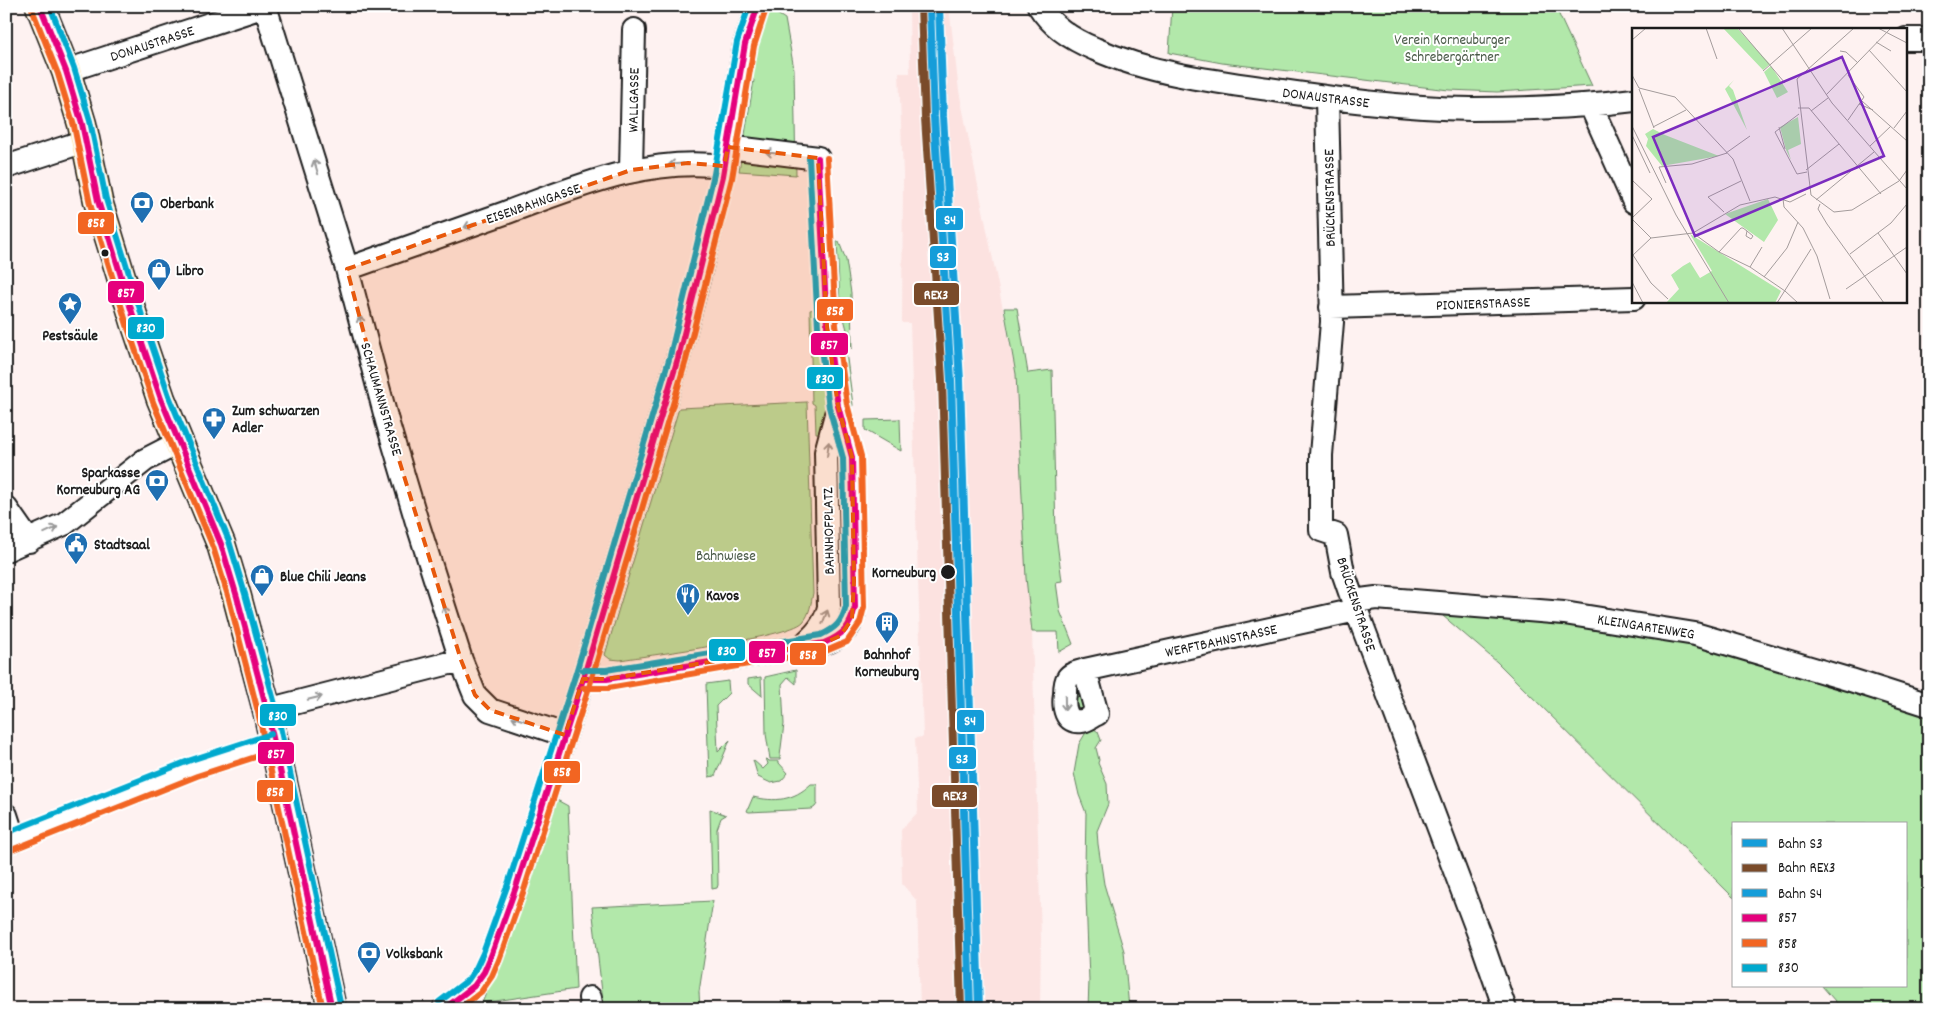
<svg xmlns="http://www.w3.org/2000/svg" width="1935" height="1015" font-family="Dekko,sans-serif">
<rect width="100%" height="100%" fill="#fef2f1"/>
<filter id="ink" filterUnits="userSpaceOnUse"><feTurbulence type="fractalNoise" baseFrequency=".02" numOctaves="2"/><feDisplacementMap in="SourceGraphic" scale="10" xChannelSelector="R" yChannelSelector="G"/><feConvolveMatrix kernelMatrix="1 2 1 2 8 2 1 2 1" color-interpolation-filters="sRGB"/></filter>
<g filter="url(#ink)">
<path fill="#fce2e0" d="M909,6H949L959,91L1016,374L1026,578L1032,632L1041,938L1040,1009H920L917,901L902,884L901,830L918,812L915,738L923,737L910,323H902L903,174L899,73H910Z"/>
<path fill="#b2e8aa" stroke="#678263" d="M1172,6H1555L1592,86L1497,92L1449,90L1222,63L1169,53Z
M768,8L785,19L794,69L796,175L739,171L754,80L749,78Z
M837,242H839L846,260L851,293L852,349L840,303Z
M1004,308H1017L1028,373L1052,370L1056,534L1062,581L1056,582L1060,611L1073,644L1059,652L1058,632H1032L1026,578L1016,374Z
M815,309L828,411L821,433H816L815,405L812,403L810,310Z
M838,325L847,359L853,405L851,411H849Z
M807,402L813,593C811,603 810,614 803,622C787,638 650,655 620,660L610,659L605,655L679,408Z
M900,419L901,451L865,430V420Z
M1436,610L1563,623L1693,643L1929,716V1009H1842L1822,986H1906V824H1734V898L1497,662Z
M796,670V684L788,677L782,684L784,724L780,756V759H770L766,734L765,677Z
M761,677L762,696L748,684V679Z
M1076,679L1084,708L1082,711L1073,710Z
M728,681L729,693L716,706L718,752L730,740L715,776L709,777L706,684Z
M1093,728L1098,732L1101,740L1096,748L1099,760L1098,763L1107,784L1108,804L1097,831L1098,844L1104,884L1124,951L1129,1009H1088L1089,981L1085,867L1086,813L1079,795L1074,773L1079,744L1088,729Z
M766,758L769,761H779V763L788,773L781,781L771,783L758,777L753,760L763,769L768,764Z
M811,784H817V804L815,807L812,809L749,812L747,811L753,797C775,802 793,801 811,784Z
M555,799L568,806L576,989L482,1003L511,932Z
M710,809L726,815L721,818L717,829L718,885L717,888L712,889Z
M713,901L699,992L700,1009H604L592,907Z"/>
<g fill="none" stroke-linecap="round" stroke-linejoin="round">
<g stroke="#1c1c1c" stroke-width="26">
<path id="minor" d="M265,6L347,269L387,421L417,522L461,660L475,695L490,710L565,735
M1039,6C1052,27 1073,40 1095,49C1149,73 1210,81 1268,89C1335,99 1403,108 1471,109C1526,109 1580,107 1634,100
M1906,39H1929
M66,71L265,6
M1327,98L1332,322L1321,455V530L1336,535L1343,572L1353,601L1480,937L1505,1009
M1591,106L1634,202
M6,167L85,141
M631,170L634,30
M347,269C400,250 452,232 505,213C576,187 647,156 724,166
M1331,307L1634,298
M6,508L29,541
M6,550L64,524L145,460L180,442
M1353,601L1376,598L1564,613L1695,634L1851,680L1929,705
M801,647C815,635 825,625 829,607L826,452L838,407
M1085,670L1097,714C1092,716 1087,720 1082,721C1065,724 1063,706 1065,694C1065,689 1065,682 1068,678C1071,673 1080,672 1085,670L1356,610
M583,679H607L824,643C840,638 850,629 854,613L852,457L838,406L827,326L818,158L728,147
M267,710L461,660
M6,815L14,840
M6,843L194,768L274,742
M590,998L592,1009
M444,1009L474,986L484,972L491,956L517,884L583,679L678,358L699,276L723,176L745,44L758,6"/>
</g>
<g stroke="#1c1c1c" stroke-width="31">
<path id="major" d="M40,6L66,71L82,124L98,201L135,322L161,399L221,544L237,597L267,710L332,1009"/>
</g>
<use href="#minor" stroke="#fff" stroke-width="22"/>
<use href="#major" stroke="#fcde96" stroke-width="28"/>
<g stroke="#fff" stroke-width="10">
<path id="bus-1" d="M40,6L66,71L82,124L98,201L135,322L161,399L221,544L237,597L267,710L332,1009
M583,679H607L824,643C843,635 850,628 855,607L852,457L838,406L827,326L818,158
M444,1009L474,986L484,972L491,956L517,884L583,679L678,358L723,176L745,44L758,6"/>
</g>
<g stroke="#fff" stroke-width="10">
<path id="bus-2" d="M32,9L58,74L74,126L90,204L127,325L153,402L213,547L229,599L258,712L323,1009
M583,688H608L826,651L847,642L860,623L864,607L861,456L847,404L836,325L827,158
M9,851L197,776L277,750
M459,1009L481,992L492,976L499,960L525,887L591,681L686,360L732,178L754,46L766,9"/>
</g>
<g stroke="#fff" stroke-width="10">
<path id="bus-3" d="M50,6L74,68L90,121L106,199L143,319L169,396L229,541L245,594L276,708L341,1007
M583,670H606L821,635C836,628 842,622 846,606L843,458L829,407L818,327L809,158
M6,833L191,760L271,734
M439,1002L468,980L476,968L483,953L509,881L575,676L670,356L714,174L737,42L749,6"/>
</g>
<use href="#bus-1" stroke="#e5007d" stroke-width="6"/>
<use href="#bus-2" stroke="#f26522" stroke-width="6"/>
<use href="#bus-3" stroke="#00a9ce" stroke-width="6"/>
<g stroke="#fff" stroke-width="11">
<path id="rail-1" d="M930,6L934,117L951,380L970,1009"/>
</g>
<g stroke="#fff" stroke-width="11">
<path id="rail-2" d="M921,6L925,118L942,380L961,1009"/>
</g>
<g stroke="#fff" stroke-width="11">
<path id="rail-3" d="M939,6L943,117L960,380L979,1009"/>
</g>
<use href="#rail-1" stroke="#159dd9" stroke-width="8"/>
<use href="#rail-2" stroke="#7a4b2a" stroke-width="8"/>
<use href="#rail-3" stroke="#159dd9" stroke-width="8"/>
</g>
<defs><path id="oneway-shaft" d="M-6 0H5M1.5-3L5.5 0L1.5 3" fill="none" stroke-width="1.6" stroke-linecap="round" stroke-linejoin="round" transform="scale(1.25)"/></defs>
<g stroke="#999">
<use href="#oneway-shaft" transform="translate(773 153) rotate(-173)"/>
<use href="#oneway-shaft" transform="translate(676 164) rotate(176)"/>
<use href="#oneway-shaft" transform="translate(316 167) rotate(-107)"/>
<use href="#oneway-shaft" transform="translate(471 225) rotate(160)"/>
<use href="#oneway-shaft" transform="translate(361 323) rotate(-104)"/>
<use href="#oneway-shaft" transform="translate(828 449) rotate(-83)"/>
<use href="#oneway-shaft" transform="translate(51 530) rotate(-25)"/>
<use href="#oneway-shaft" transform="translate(446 613) rotate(-108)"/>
<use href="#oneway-shaft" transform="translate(825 617) rotate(-69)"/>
<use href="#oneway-shaft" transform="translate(315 698) rotate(-14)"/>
<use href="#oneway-shaft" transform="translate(1065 703) rotate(89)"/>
<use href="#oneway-shaft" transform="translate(519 719) rotate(-162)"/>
</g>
</g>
<path fill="#e8590c" fill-opacity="0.2" stroke="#e8590c" stroke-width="4" stroke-dasharray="10 6" stroke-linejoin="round" d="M728,147L818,158L827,326L838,406L852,457L854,581L852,619L840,636L824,643L607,679H583L565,735L490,710L475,695L461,660L387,421L347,269L631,170L688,163L724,166Z"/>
<defs>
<g id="bank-pin" transform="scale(1.25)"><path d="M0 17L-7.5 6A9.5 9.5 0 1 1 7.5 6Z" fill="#1f6fb2" stroke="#fff"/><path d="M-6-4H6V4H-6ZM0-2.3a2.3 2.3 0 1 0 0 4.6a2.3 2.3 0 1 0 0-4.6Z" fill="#fff"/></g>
<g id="shop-pin" transform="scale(1.25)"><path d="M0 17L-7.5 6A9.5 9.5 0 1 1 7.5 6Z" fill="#1f6fb2" stroke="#fff"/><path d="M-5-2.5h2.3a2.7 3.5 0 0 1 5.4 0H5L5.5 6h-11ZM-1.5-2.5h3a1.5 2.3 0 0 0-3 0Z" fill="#fff"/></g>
<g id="sight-pin" transform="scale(1.25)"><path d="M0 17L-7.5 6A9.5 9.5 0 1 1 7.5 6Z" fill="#1f6fb2" stroke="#fff"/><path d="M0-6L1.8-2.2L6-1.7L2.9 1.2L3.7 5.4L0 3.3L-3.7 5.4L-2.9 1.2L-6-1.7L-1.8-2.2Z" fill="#fff"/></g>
<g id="pharmacy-pin" transform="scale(1.25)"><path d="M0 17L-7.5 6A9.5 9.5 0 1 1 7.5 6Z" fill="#1f6fb2" stroke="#fff"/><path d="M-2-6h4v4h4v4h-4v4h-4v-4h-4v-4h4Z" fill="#fff"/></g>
<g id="civic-pin" transform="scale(1.25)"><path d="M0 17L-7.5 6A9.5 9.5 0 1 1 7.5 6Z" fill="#1f6fb2" stroke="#fff"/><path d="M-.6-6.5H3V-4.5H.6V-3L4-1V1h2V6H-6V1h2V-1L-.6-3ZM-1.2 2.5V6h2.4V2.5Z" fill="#fff"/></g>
<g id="restaurant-pin" transform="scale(1.25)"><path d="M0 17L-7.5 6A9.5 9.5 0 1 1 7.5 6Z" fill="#1f6fb2" stroke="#fff"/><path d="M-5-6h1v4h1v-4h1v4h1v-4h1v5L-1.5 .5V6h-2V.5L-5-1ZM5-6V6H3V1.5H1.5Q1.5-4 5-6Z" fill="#fff"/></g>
<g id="building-pin" transform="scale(1.25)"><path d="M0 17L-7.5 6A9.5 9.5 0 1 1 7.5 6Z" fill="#1f6fb2" stroke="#fff"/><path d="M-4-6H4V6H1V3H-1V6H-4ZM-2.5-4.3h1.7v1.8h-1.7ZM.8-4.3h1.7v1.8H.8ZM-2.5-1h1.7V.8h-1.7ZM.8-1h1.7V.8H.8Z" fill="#fff"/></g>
</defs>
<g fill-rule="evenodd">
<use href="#bank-pin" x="142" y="203"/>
<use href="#shop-pin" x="159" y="270"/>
<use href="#sight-pin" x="70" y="304"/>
<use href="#pharmacy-pin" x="214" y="419"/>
<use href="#bank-pin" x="157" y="481"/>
<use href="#civic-pin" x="76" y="544"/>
<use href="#shop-pin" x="262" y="576"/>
<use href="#restaurant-pin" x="688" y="595"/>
<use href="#building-pin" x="887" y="623"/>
<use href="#bank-pin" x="369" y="953"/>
</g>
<g fill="#1c1c1c" stroke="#fff" stroke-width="2">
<circle cx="105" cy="253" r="4.5"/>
<circle cx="948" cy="572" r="8"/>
</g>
<g text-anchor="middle" stroke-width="4" stroke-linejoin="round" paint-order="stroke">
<g font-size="15" fill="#495947" stroke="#fff">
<text x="1452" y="44">Verein Korneuburger<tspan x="1452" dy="17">Schrebergärtner</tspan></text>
<text x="726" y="560">Bahnwiese</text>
</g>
<g font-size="15" fill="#1c1c1c" stroke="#fff">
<text transform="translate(152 43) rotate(-18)" y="5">DONAUSTRASSE</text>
<text transform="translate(1326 97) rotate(7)" y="5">DONAUSTRASSE</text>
<text transform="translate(633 100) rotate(-89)" y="5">WALLGASSE</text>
<text transform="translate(1329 198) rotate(-91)" y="5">BRÜCKENSTRASSE</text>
<text transform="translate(533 203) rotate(-19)" y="5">EISENBAHNGASSE</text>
<text transform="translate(1483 303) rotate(-2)" y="5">PIONIERSTRASSE</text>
<text transform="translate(382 399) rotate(74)" y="5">SCHAUMANNSTRASSE</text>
<text transform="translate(828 531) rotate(-91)" y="5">BAHNHOFPLATZ</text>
<text transform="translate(1357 604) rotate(72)" y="5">BRÜCKENSTRASSE</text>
<text transform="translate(1646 626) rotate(9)" y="5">KLEINGARTENWEG</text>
<text transform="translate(1221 640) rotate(-12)" y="5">WERFTBAHNSTRASSE</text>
</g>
<g font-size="15" font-weight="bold" fill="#1c1c1c" stroke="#fff" text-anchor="start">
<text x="160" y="208">Oberbank</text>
<text x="176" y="275">Libro</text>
<text x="70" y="340" text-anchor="middle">Pestsäule</text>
<text x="232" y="415">Zum schwarzen<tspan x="232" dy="17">Adler</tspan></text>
<text x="140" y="477" text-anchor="end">Sparkasse<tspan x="140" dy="17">Korneuburg AG</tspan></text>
<text x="94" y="549">Stadtsaal</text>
<text x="280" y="581">Blue Chili Jeans</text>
<text x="706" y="600">Kavos</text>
<text x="887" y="659" text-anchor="middle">Bahnhof<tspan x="887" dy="17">Korneuburg</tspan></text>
<text x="386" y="958">Volksbank</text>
</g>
<g font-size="15" font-weight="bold" fill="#1c1c1c" stroke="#fff" text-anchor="end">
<text x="936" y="577">Korneuburg</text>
</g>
</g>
<g transform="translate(1632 28)">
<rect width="275" height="275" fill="#fef2f1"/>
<path d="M91,0H105L138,36L131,42ZM139,38L156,64L145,70L132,44ZM102,52L97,58L101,62L115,102L93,61ZM166,89L169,116L156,122L159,132L154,122L148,99ZM21,101L33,107L87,128L30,138L14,118L16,111L13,106ZM136,171L146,192L132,214L93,186ZM58,206L149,263L143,275H34L47,261L39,247L51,238L58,234L68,250L80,243Z" fill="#b2e8aa"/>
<path fill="none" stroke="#a49c9c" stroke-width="1" d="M74,0L85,31M106,0L153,55M150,0L200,75L275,161M222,0L165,51L179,167L202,184L220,182L267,153L275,142M246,0L275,15M0,12L14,0M244,14L259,23M237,22L275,64M208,23L214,24L226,35M131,43L180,0M0,47L7,60L43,69L101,131L118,173M216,47L232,69L216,92M7,61L22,100M194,67L259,0M230,73L275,113M227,76L241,82M166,80H177L249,166M179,83L196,70M167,86L143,104L165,146L175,144M0,98L44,187L97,275M21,99L54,82M147,99L153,121M262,100L275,83M0,107L18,145M238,118L259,98M94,125L118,108M174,142L207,116M0,152L20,171L0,190M34,155L27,139L60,136L95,125M151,171L152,179L171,200L185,228L198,271M184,172L242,124M188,176L186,181L195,196L252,275M92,184L76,169L109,153M0,191L19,210M61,205L87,224L118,239L153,263L166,275M246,205L275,246M87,224L109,200H111L115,203L121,208L119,211L114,208L115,203M218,226L259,195L275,176M1,227L19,255L36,271M0,228L19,210L61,205L108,177L143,169L158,174L174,166M118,239L130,219M132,249L155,220L166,194M0,254L11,275M214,261L275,219M145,275L179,221"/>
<path fill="#7b2cbf" fill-opacity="0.15" stroke="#7b2cbf" stroke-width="2.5" d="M210,29L252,128L63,208L21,109Z"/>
<rect width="275" height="275" fill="none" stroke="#1c1c1c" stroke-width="2.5"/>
</g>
<g stroke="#fff" stroke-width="2">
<rect x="935" y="207" width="29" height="24" rx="5" fill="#159dd9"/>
<rect x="77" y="211" width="38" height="24" rx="5" fill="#f26522"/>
<rect x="929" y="245" width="28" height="24" rx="5" fill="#159dd9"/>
<rect x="107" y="280" width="38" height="24" rx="5" fill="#e5007d"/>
<rect x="913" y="282" width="47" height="24" rx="5" fill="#7a4b2a"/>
<rect x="816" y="298" width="38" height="24" rx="5" fill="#f26522"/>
<rect x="127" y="316" width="38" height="24" rx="5" fill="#00a9ce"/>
<rect x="810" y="332" width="39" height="24" rx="5" fill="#e5007d"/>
<rect x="806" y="366" width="38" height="24" rx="5" fill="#00a9ce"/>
<rect x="708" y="638" width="38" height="24" rx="5" fill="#00a9ce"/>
<rect x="748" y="640" width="38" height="24" rx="5" fill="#e5007d"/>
<rect x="789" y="642" width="38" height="24" rx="5" fill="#f26522"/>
<rect x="259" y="703" width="38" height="24" rx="5" fill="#00a9ce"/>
<rect x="956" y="709" width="29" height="24" rx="5" fill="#159dd9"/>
<rect x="257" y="741" width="38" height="24" rx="5" fill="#e5007d"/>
<rect x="948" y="746" width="29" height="24" rx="5" fill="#159dd9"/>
<rect x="543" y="760" width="38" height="24" rx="5" fill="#f26522"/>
<rect x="256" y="779" width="38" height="24" rx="5" fill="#f26522"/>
<rect x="931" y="784" width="47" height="24" rx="5" fill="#7a4b2a"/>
</g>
<g font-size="14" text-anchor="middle" font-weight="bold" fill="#fff">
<text x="950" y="224">S4</text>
<text x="96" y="227">858</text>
<text x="943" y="261">S3</text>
<text x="126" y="297">857</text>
<text x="936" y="299">REX3</text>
<text x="835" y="315">858</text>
<text x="146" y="332">830</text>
<text x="829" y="349">857</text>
<text x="825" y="383">830</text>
<text x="727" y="655">830</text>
<text x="767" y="657">857</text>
<text x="808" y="659">858</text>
<text x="278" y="720">830</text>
<text x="970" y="725">S4</text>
<text x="276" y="758">857</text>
<text x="962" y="763">S3</text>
<text x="562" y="776">858</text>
<text x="275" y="796">858</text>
<text x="955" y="800">REX3</text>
</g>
<rect width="1935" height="1015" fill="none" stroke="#fff" stroke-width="25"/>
<rect x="12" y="12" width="1910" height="990" fill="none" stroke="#1c1c1c" stroke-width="2" filter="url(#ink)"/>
<rect x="1732" y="822" width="175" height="165" fill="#ffffff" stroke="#a4a4a4"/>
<rect x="1742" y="839" width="25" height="8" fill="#159dd9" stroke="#a4a4a4"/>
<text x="1778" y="848" font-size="15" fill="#1c1c1c">Bahn S3</text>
<rect x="1742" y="864" width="25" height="8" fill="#7a4b2a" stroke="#a4a4a4"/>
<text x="1778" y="872" font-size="15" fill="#1c1c1c">Bahn REX3</text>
<rect x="1742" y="889" width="25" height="8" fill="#159dd9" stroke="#a4a4a4"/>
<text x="1778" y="898" font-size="15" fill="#1c1c1c">Bahn S4</text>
<rect x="1742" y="914" width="25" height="8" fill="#e5007d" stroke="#a4a4a4"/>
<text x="1778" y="922" font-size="15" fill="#1c1c1c">857</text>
<rect x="1742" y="939" width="25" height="8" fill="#f26522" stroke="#a4a4a4"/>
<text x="1778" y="948" font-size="15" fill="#1c1c1c">858</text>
<rect x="1742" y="964" width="25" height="8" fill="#00a9ce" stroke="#a4a4a4"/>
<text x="1778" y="972" font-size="15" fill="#1c1c1c">830</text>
</svg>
